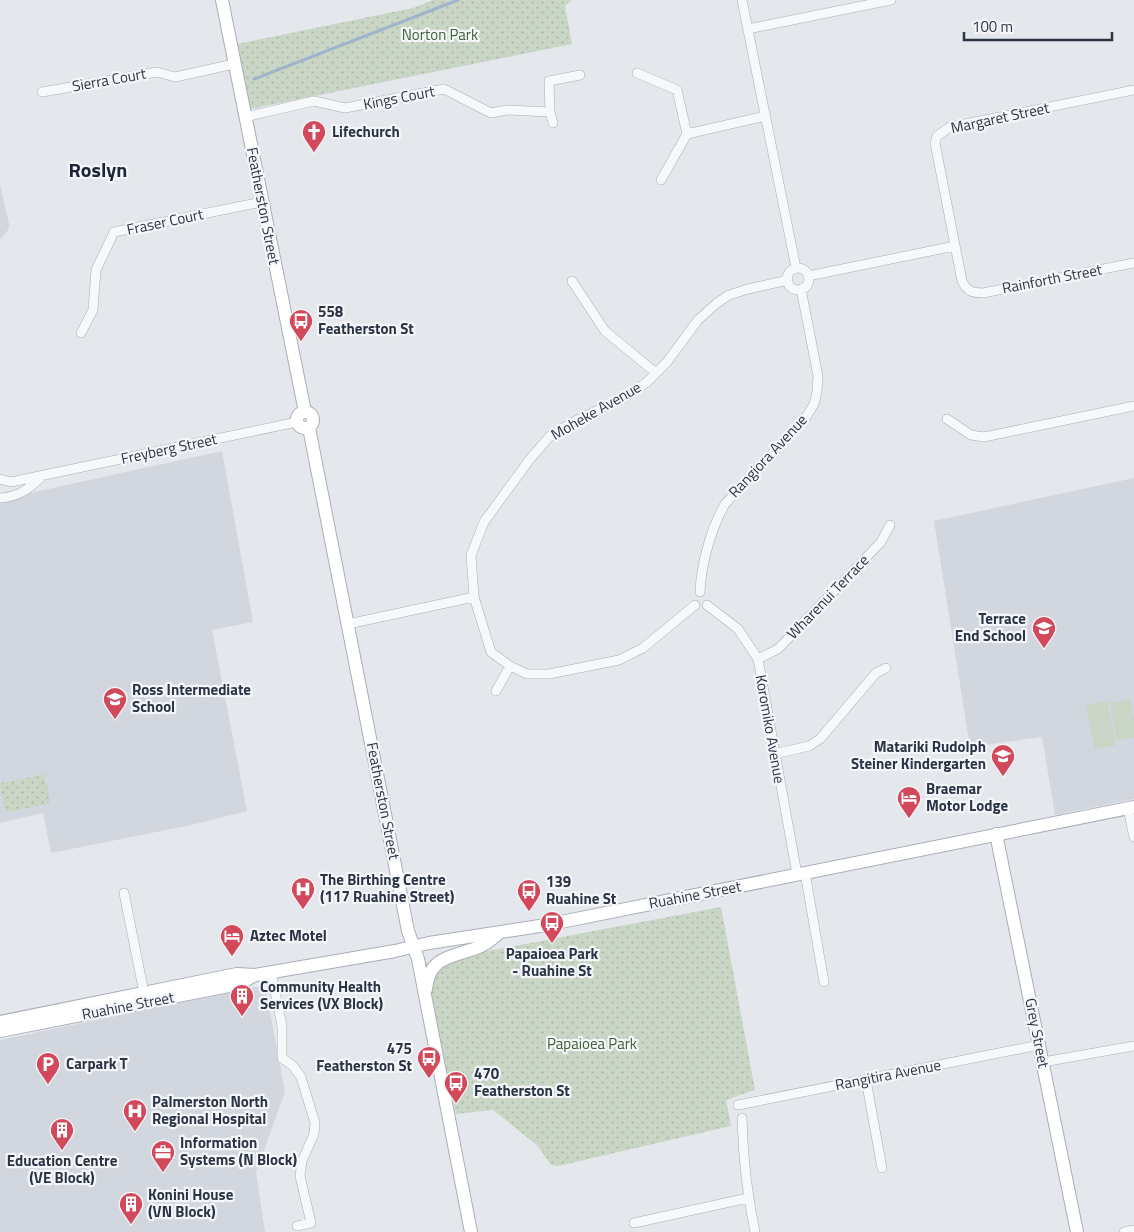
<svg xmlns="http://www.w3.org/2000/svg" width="1134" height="1232" font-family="'Titillium Web',sans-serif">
<defs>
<pattern id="green-dots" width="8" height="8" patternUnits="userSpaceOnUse" patternTransform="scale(1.25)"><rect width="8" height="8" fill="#c9d6c5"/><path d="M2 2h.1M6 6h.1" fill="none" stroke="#adb8ab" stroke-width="1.8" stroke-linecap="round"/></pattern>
</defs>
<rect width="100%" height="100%" fill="#e4e7ec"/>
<path fill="#d2d6de" d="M0,184L9,224L8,230L0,240Z
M222,451L253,622L212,630L247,811L191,825L51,853L43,813L0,823V498L12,497Z
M1134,478V799L1055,815L1042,737L970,747L934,521Z
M265,985L285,1092L256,1172L265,1232H0V1040Z"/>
<path fill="url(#green-dots)" d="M433,0H572L565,6L572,44L250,109L237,44L413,8Z
M45,774L50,804L5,812L0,783Z
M721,907L755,1090L726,1100L731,1126L558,1166L551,1165L538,1146L493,1110L456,1114L424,963Z"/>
<path fill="#c9d6c5" d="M1130,699L1134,721V737L1117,741L1110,703Z
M1107,701L1116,745L1095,749L1086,706Z"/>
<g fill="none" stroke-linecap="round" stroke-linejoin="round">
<path stroke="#9fb4cc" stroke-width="3" d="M254,79L458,0"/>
<g stroke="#a9aeb7" stroke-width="10">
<path id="street" d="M742,0L796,268
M748,29L891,0
M637,73L677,90L687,134L661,180
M1134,90L950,127L937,136L935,143L962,281C967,291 972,293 983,293L1134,263
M42,92L157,72L175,77L234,64
M245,117L314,101L345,108L444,89L491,113L507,110L550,112
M553,123L550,112L549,81L580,75
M687,134L766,116
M787 279a11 11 0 1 1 22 0a11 11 0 1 1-22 0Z
M808,276L955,246
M572,281L605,331L656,373
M81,333L93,310L96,270L114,232L262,202
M947,419L971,435L984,437L1134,406
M0,479L11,482L297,422
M0,498C18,497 29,489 41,477
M700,592C701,565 711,528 725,504L806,417L814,404L817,392L818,376L801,289
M695,605L643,648L619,660L549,674H527L510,666L491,652L474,597L471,555L484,522L530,459L550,436L573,422L627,396L647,382L667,362L698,320L717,303L729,295L748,289L788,280
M707,605L738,629L758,659L797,874
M348,624L474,597
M758,659L778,649L881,542L890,525
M496,691L510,666
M774,754L809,746L820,739L876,673L886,668
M1128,809L1134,837
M805,873L824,982
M124,893L144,993
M271,972L282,1026V1058L293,1066L301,1077L315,1123L314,1134L302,1161L300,1176L311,1223L297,1226
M1043,1062L1134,1046
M866,1080L882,1168
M738,1105L1039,1045
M742,1118C743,1157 747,1194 755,1232
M634,1223L748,1198
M1124,1232L1134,1230"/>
</g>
<g stroke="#a9aeb7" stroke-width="14">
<path id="secondary" d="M222,0L305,412
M297 420a8 8 0 1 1 16 0a8 8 0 1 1-16 0Z
M309,428L408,931L418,959L471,1232
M996,834L1077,1232
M426,989C430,953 455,958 481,946C488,943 494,937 500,932
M0,1022L237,974L255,975L395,951L429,943L546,925L1134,807
M0,1031L239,984L255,975"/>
</g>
<use href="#street" stroke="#f7f8fa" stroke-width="9"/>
<use href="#secondary" stroke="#fff" stroke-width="12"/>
</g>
<defs>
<g id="church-pin" transform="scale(1.25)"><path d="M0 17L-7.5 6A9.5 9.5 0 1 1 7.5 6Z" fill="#d1495b" stroke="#f4f6f9"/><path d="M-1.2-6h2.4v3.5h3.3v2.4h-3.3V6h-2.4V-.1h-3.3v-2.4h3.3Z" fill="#fff"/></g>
<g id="bus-pin" transform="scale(1.25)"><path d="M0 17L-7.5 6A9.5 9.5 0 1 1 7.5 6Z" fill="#d1495b" stroke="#f4f6f9"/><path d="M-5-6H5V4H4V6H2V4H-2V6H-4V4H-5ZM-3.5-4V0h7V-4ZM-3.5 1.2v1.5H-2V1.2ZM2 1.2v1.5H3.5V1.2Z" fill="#fff"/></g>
<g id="school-pin" transform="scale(1.25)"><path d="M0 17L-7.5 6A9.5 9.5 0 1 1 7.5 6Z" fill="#d1495b" stroke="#f4f6f9"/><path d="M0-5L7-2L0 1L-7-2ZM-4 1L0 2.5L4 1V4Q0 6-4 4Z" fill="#fff"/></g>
<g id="hotel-pin" transform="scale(1.25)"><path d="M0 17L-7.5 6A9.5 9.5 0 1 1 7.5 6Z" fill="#d1495b" stroke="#f4f6f9"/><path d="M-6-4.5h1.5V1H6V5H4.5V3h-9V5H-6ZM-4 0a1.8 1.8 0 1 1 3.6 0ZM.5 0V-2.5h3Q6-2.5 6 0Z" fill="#fff"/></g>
<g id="hospital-pin" transform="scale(1.25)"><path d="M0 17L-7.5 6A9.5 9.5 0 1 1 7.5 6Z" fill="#d1495b" stroke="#f4f6f9"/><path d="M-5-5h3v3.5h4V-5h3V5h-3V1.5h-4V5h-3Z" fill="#fff"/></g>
<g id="building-pin" transform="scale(1.25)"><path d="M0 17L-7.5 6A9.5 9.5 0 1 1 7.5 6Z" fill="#d1495b" stroke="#f4f6f9"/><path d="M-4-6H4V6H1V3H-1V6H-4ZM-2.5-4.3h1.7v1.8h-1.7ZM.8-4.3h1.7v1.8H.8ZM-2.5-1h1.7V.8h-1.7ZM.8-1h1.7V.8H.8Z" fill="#fff"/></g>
<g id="parking-pin" transform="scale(1.25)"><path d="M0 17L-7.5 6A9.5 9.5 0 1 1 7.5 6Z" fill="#d1495b" stroke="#f4f6f9"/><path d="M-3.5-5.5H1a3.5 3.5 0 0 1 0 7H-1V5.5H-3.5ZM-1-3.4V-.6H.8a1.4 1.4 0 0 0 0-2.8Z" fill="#fff"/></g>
<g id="office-pin" transform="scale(1.25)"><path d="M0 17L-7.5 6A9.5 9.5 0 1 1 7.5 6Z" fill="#d1495b" stroke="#f4f6f9"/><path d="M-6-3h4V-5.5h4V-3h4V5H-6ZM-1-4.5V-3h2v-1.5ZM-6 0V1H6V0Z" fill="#fff"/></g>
</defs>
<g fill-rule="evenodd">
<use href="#church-pin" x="314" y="132"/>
<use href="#bus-pin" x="301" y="321"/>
<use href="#school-pin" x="1044" y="628"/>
<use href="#school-pin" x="115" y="699"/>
<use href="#school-pin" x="1003" y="756"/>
<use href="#hotel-pin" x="909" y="798"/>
<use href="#hospital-pin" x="303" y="889"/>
<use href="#bus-pin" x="529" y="891"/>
<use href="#bus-pin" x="552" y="923"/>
<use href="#hotel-pin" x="232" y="936"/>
<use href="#building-pin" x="242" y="996"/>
<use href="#bus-pin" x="429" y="1058"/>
<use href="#parking-pin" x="48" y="1064"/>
<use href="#bus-pin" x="456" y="1083"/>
<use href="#hospital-pin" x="135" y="1111"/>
<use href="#building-pin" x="62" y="1130"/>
<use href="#office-pin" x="163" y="1152"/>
<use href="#building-pin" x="131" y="1204"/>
</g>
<g text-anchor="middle" stroke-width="4.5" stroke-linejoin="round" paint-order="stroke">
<g font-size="15" fill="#3f6138" stroke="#f4f6f9">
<text x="440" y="40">Norton Park</text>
<text x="592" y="1049">Papaioea Park</text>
</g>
<g font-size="15" fill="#2b3445" stroke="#f4f6f9">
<text transform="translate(109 80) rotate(-10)" y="5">Sierra Court</text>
<text transform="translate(399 98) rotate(-11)" y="5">Kings Court</text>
<text transform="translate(1000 118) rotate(-12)" y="5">Margaret Street</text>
<text transform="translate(263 206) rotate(79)" y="5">Featherston Street</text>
<text transform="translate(165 222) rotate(-12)" y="5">Fraser Court</text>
<text transform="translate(1052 279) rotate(-11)" y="5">Rainforth Street</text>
<text transform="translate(596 411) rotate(-30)" y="5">Moheke Avenue</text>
<text transform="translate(169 449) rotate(-12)" y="5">Freyberg Street</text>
<text transform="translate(768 456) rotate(-47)" y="5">Rangiora Avenue</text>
<text transform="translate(828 597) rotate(-46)" y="5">Wharenui Terrace</text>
<text transform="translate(770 729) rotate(80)" y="5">Koromiko Avenue</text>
<text transform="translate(383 801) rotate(79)" y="5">Featherston Street</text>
<text transform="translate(695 895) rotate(-11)" y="5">Ruahine Street</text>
<text transform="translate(128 1006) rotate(-11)" y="5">Ruahine Street</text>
<text transform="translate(1037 1033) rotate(79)" y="5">Grey Street</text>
<text transform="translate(888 1075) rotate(-11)" y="5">Rangitira Avenue</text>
</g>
<g font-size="15" font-weight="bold" fill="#2b3445" stroke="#f4f6f9" text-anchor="start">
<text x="332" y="137">Lifechurch</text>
<text x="318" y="317">558<tspan x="318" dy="17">Featherston St</tspan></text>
<text x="1026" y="624" text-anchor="end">Terrace<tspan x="1026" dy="17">End School</tspan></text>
<text x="132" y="695">Ross Intermediate<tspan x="132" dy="17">School</tspan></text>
<text x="986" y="752" text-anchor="end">Matariki Rudolph<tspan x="986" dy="17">Steiner Kindergarten</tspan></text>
<text x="926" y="794">Braemar<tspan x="926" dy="17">Motor Lodge</tspan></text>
<text x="320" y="885">The Birthing Centre<tspan x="320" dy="17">(117 Ruahine Street)</tspan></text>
<text x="546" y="887">139<tspan x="546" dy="17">Ruahine St</tspan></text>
<text x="250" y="941">Aztec Motel</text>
<text x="552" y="959" text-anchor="middle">Papaioea Park<tspan x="552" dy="17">- Ruahine St</tspan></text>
<text x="260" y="992">Community Health<tspan x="260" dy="17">Services (VX Block)</tspan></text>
<text x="412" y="1054" text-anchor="end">475<tspan x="412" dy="17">Featherston St</tspan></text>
<text x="66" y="1069">Carpark T</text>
<text x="474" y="1079">470<tspan x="474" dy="17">Featherston St</tspan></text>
<text x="152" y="1107">Palmerston North<tspan x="152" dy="17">Regional Hospital</tspan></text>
<text x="180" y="1148">Information<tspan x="180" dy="17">Systems (N Block)</tspan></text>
<text x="62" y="1166" text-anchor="middle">Education Centre<tspan x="62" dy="17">(VE Block)</tspan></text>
<text x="148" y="1200">Konini House<tspan x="148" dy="17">(VN Block)</tspan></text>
</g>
<g font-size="20" font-weight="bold" fill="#1d2536" stroke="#f4f6f9">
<text x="98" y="177">Roslyn</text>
</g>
</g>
<path d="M964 32v8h148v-8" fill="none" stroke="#2b3445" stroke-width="2.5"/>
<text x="972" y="32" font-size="15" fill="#2b3445" stroke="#f4f6f9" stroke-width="4" paint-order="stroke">100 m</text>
</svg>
